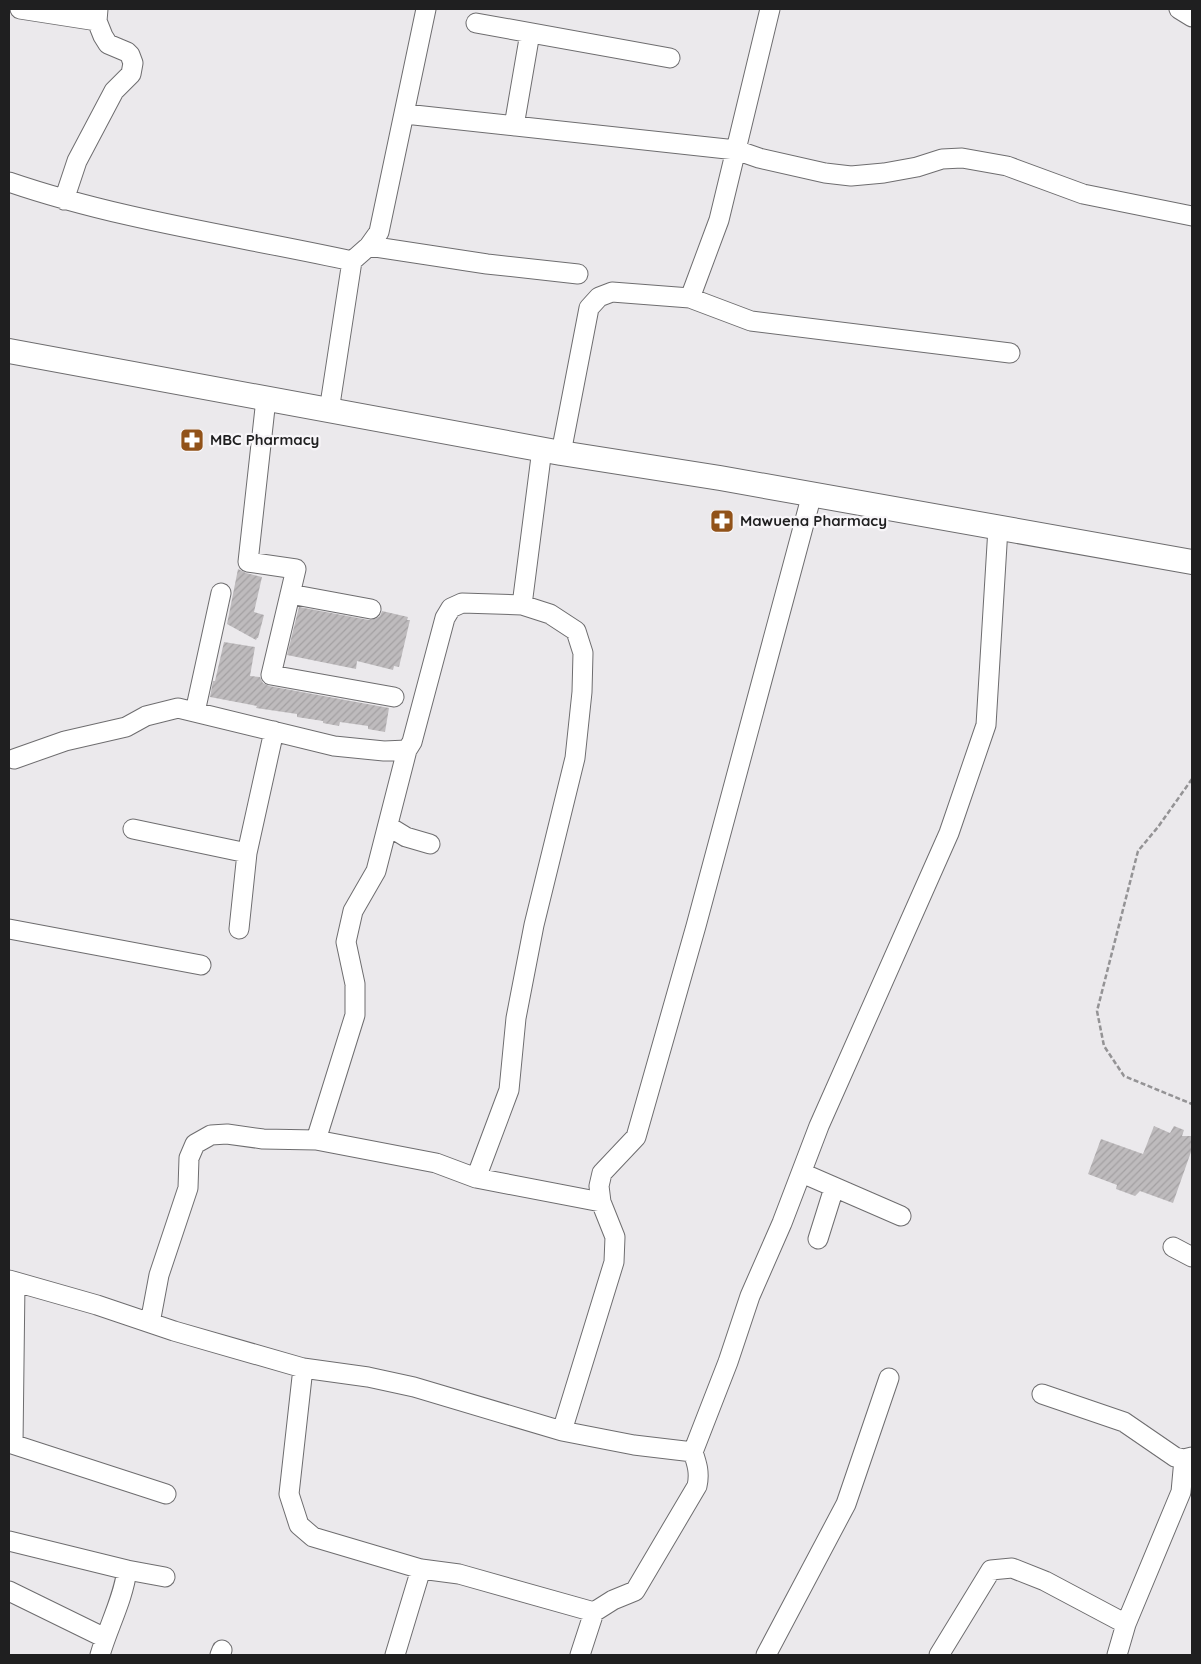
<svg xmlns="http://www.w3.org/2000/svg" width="1201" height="1664" font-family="Quicksand,sans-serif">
<defs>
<pattern id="building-hatch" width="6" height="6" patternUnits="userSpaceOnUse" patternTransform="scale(1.25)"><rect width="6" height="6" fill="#bebbbd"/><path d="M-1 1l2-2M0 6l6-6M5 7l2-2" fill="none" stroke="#a3a0a2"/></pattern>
</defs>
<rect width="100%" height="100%" fill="#ebe9ec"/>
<path fill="url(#building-hatch)" d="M238,569L246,573L262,577L254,612L264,615L258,638H257L256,640L227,624Z
M299,607L369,620L375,619L380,616L382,611L408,617L407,620H410L399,667L394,666L393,670L357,661L356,669L287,655Z
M224,642L255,647L250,676L260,677L263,683L269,686L389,708L385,732L368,729V726L340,722L339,726L323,723V721L297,717V714L256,708L257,706L210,697L213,681H215Z
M1154,1126L1170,1133L1174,1126L1184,1130L1182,1136H1192V1149L1173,1203L1140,1191L1135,1196L1116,1189L1117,1185L1088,1174L1101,1139L1143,1154Z"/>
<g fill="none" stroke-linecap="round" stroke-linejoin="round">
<g stroke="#6e6d6f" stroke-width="21">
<path id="minor" d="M20,9L97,21
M1179,9L1192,17
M476,23L670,58
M405,114L736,150L759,158L825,173L851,176L884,173L917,167L942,159L962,158L1007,166L1083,194L1192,216
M514,126L530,33
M9,182C120,220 237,236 352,261L329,411
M64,200L77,161L114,91L131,74L133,63L130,55L127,52L108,44L103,36L97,21L98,9
M369,246L487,264L578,274
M352,261L369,246L379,232L426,9
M690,298L751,321L1010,353
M266,399L248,562L296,569L271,675L394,697
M561,453L589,308L599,297L612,292L690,298L719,220L770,9
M290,594L371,609
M195,712L221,593
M14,759L65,741L126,727L146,716L178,708L334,746L384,751L407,750L412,742L445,618L451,608L462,603L522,605L542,449
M388,826L406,837L430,844
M133,829L247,853
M9,929L201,965
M239,929L247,853L274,731
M316,1140L355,1015V984L346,942L353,911L376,871L407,750
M802,1173L901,1216
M476,1178L509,1090L516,1018L534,925L575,758L582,692L583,653L576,631L550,614L522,605
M818,1239L834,1188
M1173,1247L1192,1257
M9,1280L97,1305L174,1331L303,1368L368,1377L414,1387L562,1431L634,1445L693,1452L728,1362L750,1296L782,1223L819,1126L949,833L986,725L998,528
M150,1323L159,1275L188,1188L189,1158L195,1144L211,1135L227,1134L263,1139L316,1140L436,1163L476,1178L601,1202
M303,1368L289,1494L299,1525L313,1537L421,1569L459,1574L594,1612
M1042,1394L1124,1422L1175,1457L1184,1459L1192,1457
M562,1431L614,1262L615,1237L601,1202L599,1186L602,1173L636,1137L696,926L812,494
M9,1443L166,1494
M13,1444L15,1282
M9,1541L127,1570C123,1600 108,1627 100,1655
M127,1570L165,1577
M9,1591L105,1638
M220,1655L222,1650
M395,1655L421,1569
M580,1655L594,1612L613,1600L635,1591L697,1486C700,1473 697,1464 693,1452
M766,1655L846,1504L889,1378
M939,1655L991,1570L1012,1568L1045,1581L1126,1624
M1117,1655L1126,1624L1181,1492L1184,1459"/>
</g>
<g stroke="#6e6d6f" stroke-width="26">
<path id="major" d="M9,351L561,453L720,478L1192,562"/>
</g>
<path stroke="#949395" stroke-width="2.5" stroke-dasharray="5 2.5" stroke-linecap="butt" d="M1192,779L1158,827L1138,851L1097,1011L1104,1046L1124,1076L1192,1104"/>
<use href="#minor" stroke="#fff" stroke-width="19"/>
<use href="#major" stroke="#fff" stroke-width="24"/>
</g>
<defs>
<g id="pharmacy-square" transform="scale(1.25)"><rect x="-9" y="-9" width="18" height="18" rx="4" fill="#915219" stroke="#f8f6f9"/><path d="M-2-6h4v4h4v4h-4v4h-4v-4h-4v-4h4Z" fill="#fff"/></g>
</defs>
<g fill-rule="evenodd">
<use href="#pharmacy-square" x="192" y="440"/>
<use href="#pharmacy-square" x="722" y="521"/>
</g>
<g text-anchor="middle" stroke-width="4.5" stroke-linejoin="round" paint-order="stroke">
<g font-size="15" font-weight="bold" fill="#1f1f20" stroke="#f8f6f9" text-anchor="start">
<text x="210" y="445">MBC Pharmacy</text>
<text x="740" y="526">Mawuena Pharmacy</text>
</g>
</g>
<rect width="1201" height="1664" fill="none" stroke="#1f1f20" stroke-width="20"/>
</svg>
